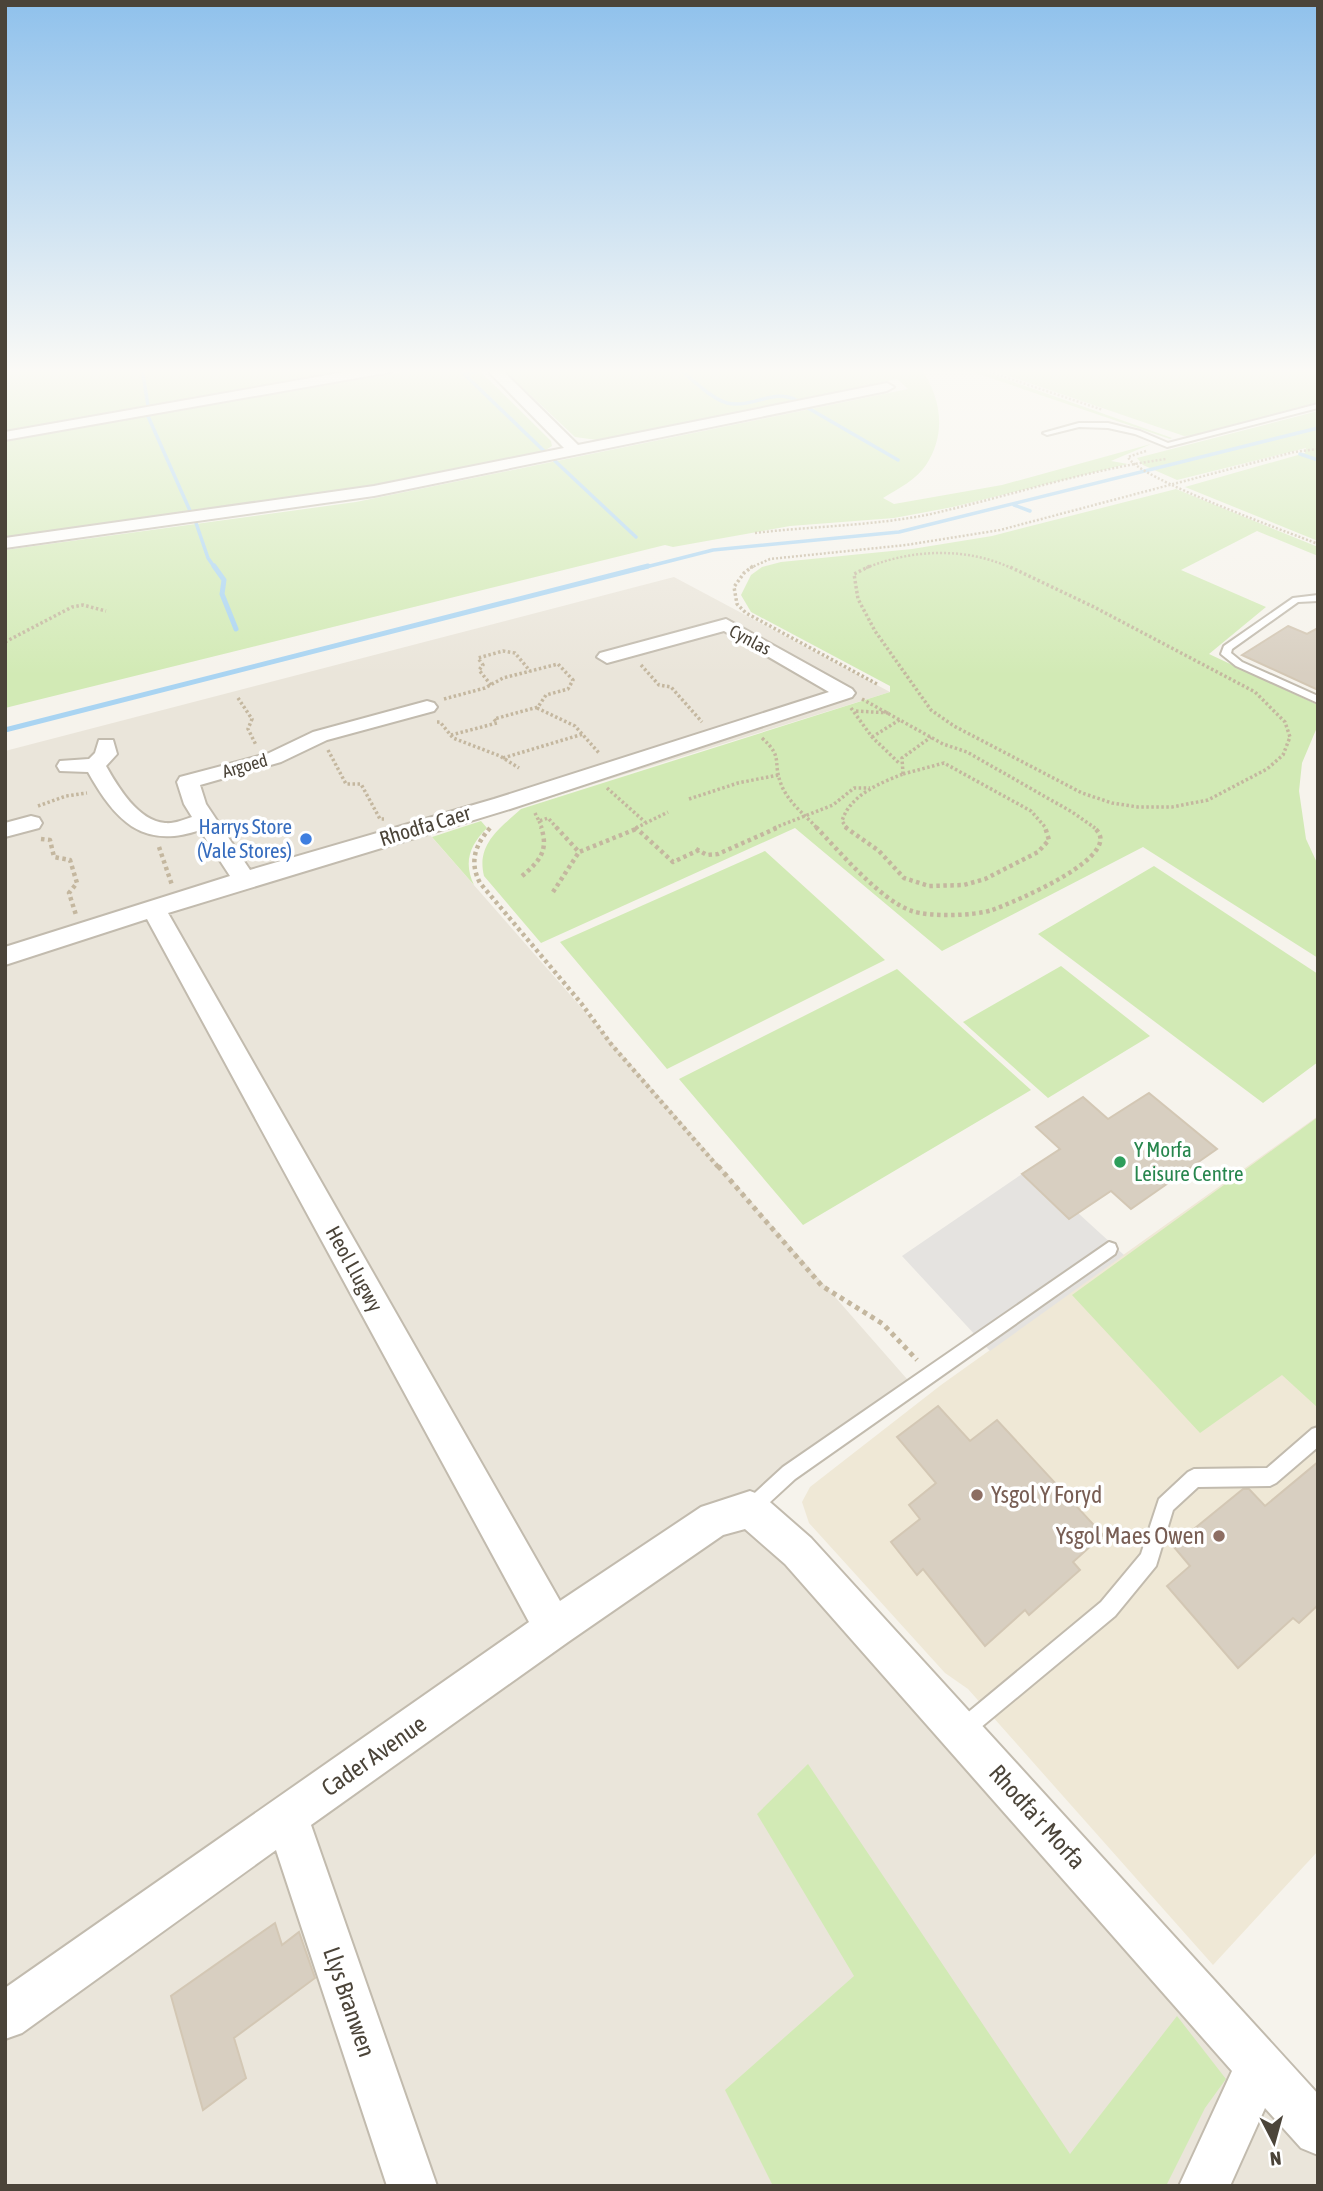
<svg xmlns="http://www.w3.org/2000/svg" width="1323" height="2191" font-family="'Asap Condensed',sans-serif">
<rect width="100%" height="100%" fill="#f6f3ec"/>
<path fill="#eae5da" d="M674,577L890,692L430,835L914,1387L752,1503L1318,2152V2186H5V751Z"/>
<path fill="#efe8d6" d="M1318,1116V1851L1213,1965L968,1689L945,1673L809,1523L802,1502L810,1487L941,1385Z"/>
<path fill="#d2eab5" d="M5,368H375L5,432Z
M425,368H477L551,441L552,446L541,453L377,485L217,511L5,538V441Z
M502,368H921C941,398 947,433 926,465C917,479 898,489 883,498L894,504L1002,485L1151,444L1111,461L1128,464L953,507L894,518L790,526L673,547L665,545L5,708V550L356,502L908,389L897,379L604,441L575,437Z
M961,368H974L1172,438L1170,439Z
M985,368H1318V403L1198,435L1184,436Z
M1318,411V541L1185,487L1305,453L1306,448L1177,480L1143,465L1137,458Z
M1176,489L1318,547V556L1257,531L1181,570L1266,607L1209,654L1318,705V725L1302,763L1299,791L1306,839L1318,865V958L1143,847L942,951L795,828L541,943L484,876C476,844 500,828 521,809L890,692V686L751,612L741,595L751,575L762,567L781,562L912,549L992,536Z
M481,821L487,828C470,845 463,862 474,885L432,837Z
M765,851L885,960L667,1069L560,942Z
M1154,866L1318,974V1062L1263,1103L1038,934Z
M1061,966L1150,1036L1048,1098L963,1022Z
M897,969L1031,1090L803,1225L679,1079Z
M1318,1117V1408L1282,1375L1200,1433L1072,1295Z
M808,1764L1070,2154L1177,2016L1226,2079L1205,2108L1166,2186H773L725,2090L854,1976L757,1814Z"/>
<path fill="#e5e3e0" d="M1022,1174L1069,1219L1078,1213L1124,1255L990,1351L902,1256Z"/>
<g fill="none" stroke-linecap="round" stroke-linejoin="round">
<path stroke="#a9d4f2" stroke-width="3.5" d="M142,368L148,406
M458,368L545,452
M678,368C692,379 710,398 727,403C750,409 775,388 796,400
M464,374L483,370
M808,408L898,460
M147,414L191,513
M1300,454L1318,460
M555,461L636,537
M1014,505L1030,511
M196,523L208,558L215,568
M642,568L713,550L899,532L1318,428"/>
<path stroke="#a9d4f2" stroke-width="5" d="M214,566L224,580L222,594L236,629
M5,730L648,566"/>
</g>
<path fill="#d8cfc1" stroke="#d3c7b4" stroke-width="2" d="M1288,626L1307,634L1318,628V690L1242,655Z
M1149,1093L1217,1149L1131,1209L1111,1191L1069,1219L1022,1174L1060,1149L1036,1127L1083,1097L1108,1119Z
M938,1406L970,1441L997,1420L1103,1535L1073,1562L1080,1570L1029,1615L1025,1610L985,1646L923,1569L917,1575L891,1542L920,1519L909,1505L936,1483L897,1437Z
M1318,1462V1605L1299,1623L1293,1618L1238,1668L1167,1586L1190,1566L1173,1546L1243,1489H1249L1265,1506Z
M275,1923L282,1945L299,1932L315,1978L234,2038L246,2078L203,2110L171,1996Z"/>
<g fill="none" stroke-linecap="round" stroke-linejoin="round">
<g stroke="#c2bbae" stroke-width="4">
<path id="service" d="M1318,404V408L1167,447L1135,434L1108,428L1079,427L1047,435L1043,433L1079,423H1108L1140,431L1168,443Z
M1318,595V601L1298,602L1232,649L1231,653L1242,662L1318,696V703L1236,666L1221,654L1224,646L1293,598Z
M1109,1242L1115,1244L1117,1249L1115,1254L795,1479L757,1514L751,1517L745,1514L742,1508L745,1502L783,1467Z
M1318,1427V1447L1276,1483L1270,1486L1198,1487L1173,1510L1156,1566L1115,1616L968,1738L961,1741L954,1738L951,1731L954,1724L1101,1602L1141,1554L1159,1499L1188,1472L1194,1469L1267,1468L1312,1429Z"/>
</g>
<g stroke="#c2bbae" stroke-width="4">
<path id="minor" d="M368,368H398L391,372L5,440V432Z
M485,368H500L578,445L887,383L894,387L887,391L374,496L5,548V538L374,486L564,448Z
M726,619L852,689L855,693L852,697L510,809L168,913L560,1601L701,1507L750,1491L763,1496L811,1538L1318,2094V2155L1301,2148L1265,2108L1230,2186H1179L1232,2071L785,1564L745,1529L723,1535L568,1642L311,1825L437,2186H387L276,1850L22,2033L5,2039V1988L529,1622L147,919L5,965V947L230,876L200,830C142,850 115,820 88,772L60,771L57,766L60,761L89,759L95,753L99,740H113L117,754L106,766C118,787 138,821 165,823C174,824 183,820 192,817L184,804L177,782L180,777L267,754L313,732L427,701L434,703L437,707L434,711L327,740L281,762L200,785L206,804L250,870L494,799L829,692L724,631L607,663L597,657L600,653Z
M31,816L39,818L42,823L39,828L5,837V823Z"/>
</g>
<path stroke="#c4b79f" stroke-width="2.5" stroke-dasharray="2 2" stroke-linecap="butt" d="M978,368L1103,410
M1146,451L1128,457C1137,478 1288,532 1318,544
M755,533C813,526 873,526 931,514C1009,496 1086,470 1166,459
M750,568L770,559L906,545L1000,530L1294,452L1318,449
M866,568C911,549 967,547 1011,568"/>
<path stroke="#c4b79f" stroke-width="3.5" stroke-dasharray="2.5 2.5" stroke-linecap="butt" d="M753,566L744,573L734,587L737,604L746,613L877,684
M870,566L854,574L858,599L875,631L931,710L954,726L1082,793L1112,803L1138,807H1172L1208,800L1267,769L1283,755L1290,737L1285,722L1255,692L1094,607L1008,566
M5,642L72,607L83,605L106,611
M641,665L659,685L671,687L702,722
M491,685L479,670L483,665L478,658L503,651L515,653L530,671
M238,698L252,719L248,729L256,745
M444,699L485,688L503,678L558,664L573,680L568,689L546,695L538,707L494,719L497,723L451,735
M862,699L943,744L967,752L1072,812L1095,828
M537,708L575,726L599,753
M851,708L872,737L900,764
M856,711L890,713
M437,722H440L453,738L500,756L519,768
M872,737L901,719
M762,738C784,758 772,760 781,784C787,801 805,815 817,828
M328,750L346,784H361L380,819H384
M503,758L583,734
M903,774L902,758L931,737
M903,774L944,763L1031,811L1046,828
M607,788L645,822
M689,799L738,783L778,775
M38,806L66,796L87,793
M535,813L539,821L548,818L557,828
M539,821L542,828
M636,828L668,812
M774,828L833,805L854,788H870
M847,828L842,821C850,795 880,783 903,774"/>
<path stroke="#c4b79f" stroke-width="4.5" stroke-dasharray="3.5 3.5" stroke-linecap="butt" d="M556,827L579,852L636,829
M635,827L673,862L699,850
M816,827C839,851 881,901 912,911C930,917 974,916 992,910C1012,903 1131,854 1093,827
M845,827L879,851L904,878L929,886L964,885L985,879L1038,852L1049,840L1045,827
M490,828C475,845 469,862 480,883L581,1003L611,1044L719,1168
M41,839L50,840L54,857L70,860L77,883L69,893L76,915
M159,847L172,885
M696,849L707,855L718,854L779,827
M522,876C540,861 549,850 541,827
M553,892L579,852"/>
<path stroke="#c4b79f" stroke-width="5" stroke-dasharray="4.5 4.5" stroke-linecap="butt" d="M718,1166L822,1286L883,1324L917,1360"/>
<use href="#service" fill="#fff" fill-rule="evenodd"/>
<use href="#minor" fill="#fff" fill-rule="evenodd"/>
</g>
<linearGradient id="sky" x2="0" y2="1"><stop stop-color="#8fc1ec"/><stop offset="0.55" stop-color="#fbfaf6"/><stop offset="1" stop-color="#fbfaf6" stop-opacity="0"/></linearGradient>
<rect width="1323" height="675" fill="url(#sky)"/>
<circle fill="#3f7fe0" stroke="#fff" stroke-width="2.5" cx="306" cy="839" r="7"/>
<circle fill="#2e9e5b" stroke="#fff" stroke-width="2.5" cx="1120" cy="1162" r="7"/>
<g fill="#8d6e63" stroke="#fff" stroke-width="2.5">
<circle cx="977" cy="1495" r="7"/>
<circle cx="1219" cy="1536" r="7"/>
</g>
<g text-anchor="middle" stroke-width="7" stroke-linejoin="round" paint-order="stroke">
<g font-size="18" fill="#4b4439" stroke="#fff">
<text transform="translate(750 640) rotate(28)" y="6">Cynlas</text>
<text transform="translate(245 766) rotate(-16)" y="6">Argoed</text>
</g>
<g font-size="21" fill="#4b4439" stroke="#fff">
<text transform="translate(425 826) rotate(-17)" y="7">Rhodfa Caer</text>
<text transform="translate(354 1269) rotate(61)" y="7">Heol Llugwy</text>
</g>
<g font-size="21" fill="#366cbe" stroke="#fff" text-anchor="end">
<text x="292" y="834">Harrys Store<tspan x="292" dy="24">(Vale Stores)</tspan></text>
</g>
<g font-size="21" fill="#27864d" stroke="#fff" text-anchor="start">
<text x="1134" y="1157">Y Morfa<tspan x="1134" dy="24">Leisure Centre</tspan></text>
</g>
<g font-size="24" fill="#785e54" stroke="#fff" text-anchor="start">
<text x="991" y="1503">Ysgol Y Foryd</text>
<text x="1205" y="1544" text-anchor="end">Ysgol Maes Owen</text>
</g>
<g font-size="24" fill="#4b4439" stroke="#fff">
<text transform="translate(374 1756) rotate(-35)" y="8">Cader Avenue</text>
<text transform="translate(1037 1817) rotate(48)" y="8">Rhodfa'r Morfa</text>
<text transform="translate(349 2002) rotate(71)" y="8">Llys Branwen</text>
</g>
</g>
<rect width="1323" height="2191" fill="none" stroke="#4b4439" stroke-width="14"/>
<g transform="translate(1274 2142) rotate(174)" stroke="#ffffff" stroke-width="5" paint-order="stroke">
<path d="M0-5L12 26L0 18L-12 26Z" fill="#4b4439"/>
<text y="-10" font-size="19" font-weight="bold" text-anchor="middle" fill="#4b4439">N</text>
</g>
</svg>
